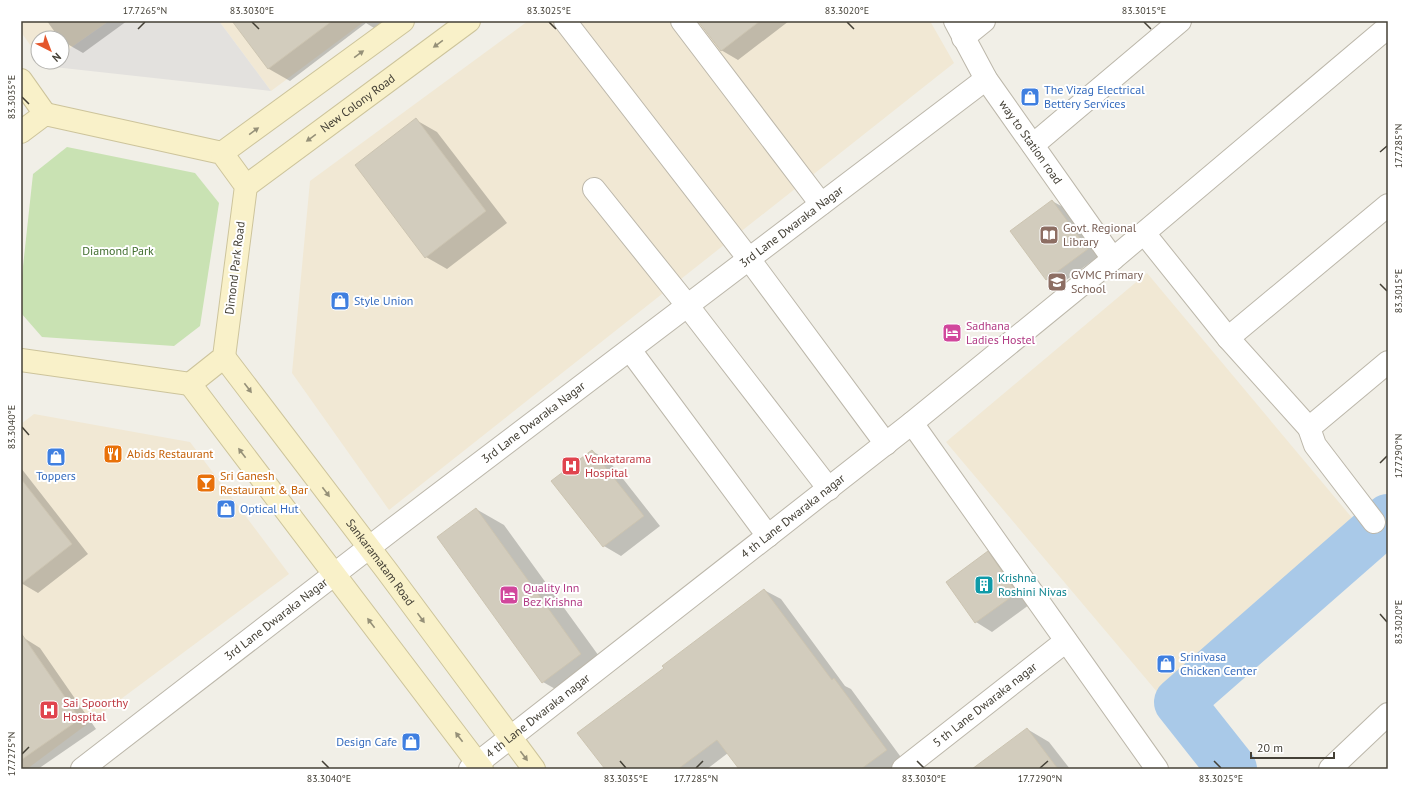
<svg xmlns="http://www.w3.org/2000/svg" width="1409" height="790" font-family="'PT Sans',sans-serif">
<rect width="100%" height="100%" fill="#f1efe7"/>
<path fill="#f1e8d4" d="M21,21H109L62,54V38H38V56L21,32Z
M219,21H365L271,91Z
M528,21H930L954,63L389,510L292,373L310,181Z
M1147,273L1358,525L1158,693L946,442Z
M34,414L190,442L289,574L27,769H21V424Z"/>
<path fill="#c9e2b3" d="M67,147L195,173L219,203L200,326L174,346L42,337L21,313V285L33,174Z"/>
<path fill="#e3e1de" d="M109,21H219L271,91L45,66L51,62H62V54Z"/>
<path fill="#0003" d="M47,21H127L83,53L62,41V38H59Z
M233,21H383L374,28L366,23L290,81L269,69Z
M699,21H789L738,60L721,50Z
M416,120L437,132L507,223L447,269L426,257Z
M1052,201L1063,207L1099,256L1058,286L1047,279Z
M592,451L609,461L660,526L621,556L604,546Z
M21,468L88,554L38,593L21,583Z
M476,509L504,525L609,670L571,698L543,682Z
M988,553L1004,562L1033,602L992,632L976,622Z
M764,590L781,599L845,686L851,689L903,760L890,769H740L728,753L707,769H606L665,668Z
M24,638L40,648L96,729L38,769H21V640Z
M1027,729L1049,742L1070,769H983Z"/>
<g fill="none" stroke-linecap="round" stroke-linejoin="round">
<path stroke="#a9c9e8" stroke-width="50" d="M1232,769L1179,702L1388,519"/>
</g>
<path fill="#d2ccbd" stroke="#ccc4b1" d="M232,21H332L268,69Z
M698,21H760L721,51Z
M416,118L486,211L425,258L355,165Z
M1052,200L1088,249L1046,280L1010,231Z
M592,450L644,516L603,547L551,481Z
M21,479L72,544L21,584Z
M476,508L581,654L542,683L437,537Z
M988,551L1017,593L975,623L946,582Z
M764,589L832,680L834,678L887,750L861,769H739L717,740L678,769H605L577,733L664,668L662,666Z
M21,633L80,719L21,760Z
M1027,728L1058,769H972Z"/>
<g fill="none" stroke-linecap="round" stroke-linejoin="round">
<g stroke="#bcb7aa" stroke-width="24">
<g id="street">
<path d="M565,21L749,259L886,444"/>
<path d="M682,21L821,204"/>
<path id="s1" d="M955,21L986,79L1113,259"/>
<path d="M963,38L984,21"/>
<path d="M1033,145L1180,21"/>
<path d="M594,189L687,305L829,489"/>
<path d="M1144,233L1228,338L1309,428L1315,445L1374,522"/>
<path d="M1228,338L1388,205"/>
<path d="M630,350L768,536"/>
<path d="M912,423L1157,769"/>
<path d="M1309,428L1388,362"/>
<path id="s2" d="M82,769L393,529L986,79"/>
<path id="s3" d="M470,769L912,423L1113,259L1388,27"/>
<path id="s4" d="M903,769L1066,641"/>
<path d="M1330,769L1388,714"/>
</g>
</g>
<g stroke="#cdc49b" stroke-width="24">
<g id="secondary">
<path d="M21,80L45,114"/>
<path d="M21,132L45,114L222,153L246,186L224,357L190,384L21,360"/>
<path d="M222,153L403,21"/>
<path id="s5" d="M246,186L469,21"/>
<path id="s6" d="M224,357L387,571L534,769"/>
<path d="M190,384L482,769"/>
</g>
</g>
<use href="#street" stroke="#fff" stroke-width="22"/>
<use href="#secondary" stroke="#f9f1c9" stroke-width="22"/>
</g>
<defs><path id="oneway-solid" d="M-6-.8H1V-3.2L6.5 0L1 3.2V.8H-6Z"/></defs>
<g fill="#959078">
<use href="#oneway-solid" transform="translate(438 44) rotate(144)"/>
<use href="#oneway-solid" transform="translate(359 54) rotate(-36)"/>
<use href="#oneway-solid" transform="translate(254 131) rotate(-36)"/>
<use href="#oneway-solid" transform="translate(311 138) rotate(144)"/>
<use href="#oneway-solid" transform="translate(248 388) rotate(53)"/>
<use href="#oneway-solid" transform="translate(242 453) rotate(-127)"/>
<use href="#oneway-solid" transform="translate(326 492) rotate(53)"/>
<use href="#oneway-solid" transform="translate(421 618) rotate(54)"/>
<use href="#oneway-solid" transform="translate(371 623) rotate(-127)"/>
<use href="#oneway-solid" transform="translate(459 737) rotate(-127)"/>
<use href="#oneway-solid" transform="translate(524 756) rotate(53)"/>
</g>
<path fill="none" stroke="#444036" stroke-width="1.5" d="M252,22L259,29M549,22L556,29M847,22L854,29M1144,22L1151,29M138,29L145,22M22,97L29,104M1380,152L1387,146M1380,284L1387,291M22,427L29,435M1380,463L1387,456M1380,614L1387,622M22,754L29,747M322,761L329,768M620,761L626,768M917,761L924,768M1214,761L1221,768M696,768L703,761M1040,768L1048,761"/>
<defs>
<g id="shop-square" transform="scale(1)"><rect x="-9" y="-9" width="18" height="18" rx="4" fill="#3f7fe0" stroke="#fff"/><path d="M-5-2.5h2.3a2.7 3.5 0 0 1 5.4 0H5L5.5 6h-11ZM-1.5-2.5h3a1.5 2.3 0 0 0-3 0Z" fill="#fff"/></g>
<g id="library-square" transform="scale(1)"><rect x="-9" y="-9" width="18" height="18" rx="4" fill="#8d6e63" stroke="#fff"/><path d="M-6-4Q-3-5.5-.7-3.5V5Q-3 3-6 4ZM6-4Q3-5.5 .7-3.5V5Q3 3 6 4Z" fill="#fff"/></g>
<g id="school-square" transform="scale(1)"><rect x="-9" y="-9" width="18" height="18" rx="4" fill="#8d6e63" stroke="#fff"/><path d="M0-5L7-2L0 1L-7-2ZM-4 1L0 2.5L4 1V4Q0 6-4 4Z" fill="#fff"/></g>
<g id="hotel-square" transform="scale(1)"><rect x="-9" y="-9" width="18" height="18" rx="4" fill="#d1479c" stroke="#fff"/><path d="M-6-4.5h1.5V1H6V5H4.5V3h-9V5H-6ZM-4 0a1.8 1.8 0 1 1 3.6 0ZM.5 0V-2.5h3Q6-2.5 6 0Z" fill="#fff"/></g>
<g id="restaurant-square" transform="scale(1)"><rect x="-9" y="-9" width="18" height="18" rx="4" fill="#e8710a" stroke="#fff"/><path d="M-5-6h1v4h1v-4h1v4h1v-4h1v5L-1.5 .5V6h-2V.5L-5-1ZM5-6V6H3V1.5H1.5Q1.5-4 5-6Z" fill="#fff"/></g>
<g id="hospital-square" transform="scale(1)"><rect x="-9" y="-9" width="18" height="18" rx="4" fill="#e0444e" stroke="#fff"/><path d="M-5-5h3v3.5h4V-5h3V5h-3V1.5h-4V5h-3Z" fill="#fff"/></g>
<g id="bar-square" transform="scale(1)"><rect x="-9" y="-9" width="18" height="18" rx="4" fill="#e8710a" stroke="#fff"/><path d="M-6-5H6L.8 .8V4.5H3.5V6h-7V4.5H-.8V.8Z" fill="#fff"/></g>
<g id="building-square" transform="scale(1)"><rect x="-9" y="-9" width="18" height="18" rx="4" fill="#0f9aa8" stroke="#fff"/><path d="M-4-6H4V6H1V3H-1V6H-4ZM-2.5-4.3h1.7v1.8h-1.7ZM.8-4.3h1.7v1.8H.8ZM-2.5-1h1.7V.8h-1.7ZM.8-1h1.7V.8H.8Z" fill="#fff"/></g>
</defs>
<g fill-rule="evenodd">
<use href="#shop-square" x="1030" y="97"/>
<use href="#library-square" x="1049" y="235"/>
<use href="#school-square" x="1057" y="282"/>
<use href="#shop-square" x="340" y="301"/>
<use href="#hotel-square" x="952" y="333"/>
<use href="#restaurant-square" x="113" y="454"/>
<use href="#shop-square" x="56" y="457"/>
<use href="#hospital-square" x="571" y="466"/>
<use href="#bar-square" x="206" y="483"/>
<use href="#shop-square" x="226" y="509"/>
<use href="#building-square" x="984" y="585"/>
<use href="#hotel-square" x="509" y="595"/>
<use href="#shop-square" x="1166" y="664"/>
<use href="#hospital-square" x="49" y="710"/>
<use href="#shop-square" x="411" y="742"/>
</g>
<g text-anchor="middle" stroke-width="4" stroke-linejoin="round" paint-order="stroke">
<g font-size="12" fill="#366cbe" stroke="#fff" text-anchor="start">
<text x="1044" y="94">The Vizag Electrical<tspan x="1044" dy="14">Bettery Services</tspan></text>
<text x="354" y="305">Style Union</text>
<text x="56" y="480" text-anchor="middle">Toppers</text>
<text x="240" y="513">Optical Hut</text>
<text x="1180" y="661">Srinivasa<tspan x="1180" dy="14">Chicken Center</tspan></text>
<text x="397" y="746" text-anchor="end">Design Cafe</text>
</g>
<g font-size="12" fill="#444036" stroke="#fff">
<text dy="4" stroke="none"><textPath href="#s5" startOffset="139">New Colony Road</textPath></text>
<text dy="4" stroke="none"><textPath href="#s1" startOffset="143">way to Station road</textPath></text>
<text dy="4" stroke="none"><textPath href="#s2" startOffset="893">3rd Lane Dwaraka Nagar</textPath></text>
<text transform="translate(235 268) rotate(-83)" y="4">Dimond Park Road</text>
<text dy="4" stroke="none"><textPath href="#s2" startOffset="569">3rd Lane Dwaraka Nagar</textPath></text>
<text dy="4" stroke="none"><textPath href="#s3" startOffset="410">4 th Lane Dwaraka nagar</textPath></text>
<text dy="4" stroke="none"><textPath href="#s6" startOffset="258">Sankaramatam Road</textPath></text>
<text dy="4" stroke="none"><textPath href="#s2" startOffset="245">3rd Lane Dwaraka Nagar</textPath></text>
<text dy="4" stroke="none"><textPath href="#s4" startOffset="104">5 th Lane Dwaraka nagar</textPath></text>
<text dy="4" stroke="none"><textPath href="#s3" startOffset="86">4 th Lane Dwaraka nagar</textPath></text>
</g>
<g font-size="12" fill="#785e54" stroke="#fff" text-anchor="start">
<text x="1063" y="232">Govt. Regional<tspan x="1063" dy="14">Library</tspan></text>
<text x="1071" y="279">GVMC Primary<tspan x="1071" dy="14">School</tspan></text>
</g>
<g font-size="12" fill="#426f30" stroke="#fff">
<text x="118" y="255">Diamond Park</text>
</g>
<g font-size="12" fill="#b23c85" stroke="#fff" text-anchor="start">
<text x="966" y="330">Sadhana<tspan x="966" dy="14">Ladies Hostel</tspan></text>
<text x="523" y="592">Quality Inn<tspan x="523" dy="14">Bez Krishna</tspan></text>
</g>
<g font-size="12" fill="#c56008" stroke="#fff" text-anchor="start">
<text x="127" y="458">Abids Restaurant</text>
<text x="220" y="480">Sri Ganesh<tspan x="220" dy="14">Restaurant &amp; Bar</tspan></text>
</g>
<g font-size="12" fill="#be3a42" stroke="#fff" text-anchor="start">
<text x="585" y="463">Venkatarama<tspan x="585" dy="14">Hospital</tspan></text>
<text x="63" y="707">Sai Spoorthy<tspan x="63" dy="14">Hospital</tspan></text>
</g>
<g font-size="12" fill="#0d838f" stroke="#fff" text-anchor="start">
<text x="998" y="582">Krishna<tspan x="998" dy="14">Roshini Nivas</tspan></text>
</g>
</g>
<rect width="1409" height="790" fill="none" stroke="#ffffff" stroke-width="44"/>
<g transform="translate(50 50) rotate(138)"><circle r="19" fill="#ffffff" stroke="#b4b3af"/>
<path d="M0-3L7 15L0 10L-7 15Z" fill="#e4572c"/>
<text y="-6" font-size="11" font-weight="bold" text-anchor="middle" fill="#444036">N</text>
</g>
<path d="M1251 752v6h83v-6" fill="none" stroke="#444036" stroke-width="2"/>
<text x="1257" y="752" font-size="12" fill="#444036" stroke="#ffffff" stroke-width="3" paint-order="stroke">20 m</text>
<rect x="22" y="22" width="1365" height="746" fill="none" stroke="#444036" stroke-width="1.5"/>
<g font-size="10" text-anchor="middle" fill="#444036">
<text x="145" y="14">17.7265°N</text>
<text x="252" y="14">83.3030°E</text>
<text x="549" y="14">83.3025°E</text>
<text x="847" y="14">83.3020°E</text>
<text x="1144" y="14">83.3015°E</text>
<text transform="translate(11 97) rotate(-90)" y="4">83.3035°E</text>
<text transform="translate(1398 146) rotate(-90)" y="4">17.7285°N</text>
<text transform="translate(1398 291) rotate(-90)" y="4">83.3015°E</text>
<text transform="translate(11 427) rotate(-90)" y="4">83.3040°E</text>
<text transform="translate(1398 456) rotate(-90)" y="4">17.7290°N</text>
<text transform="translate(1398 622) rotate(-90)" y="4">83.3020°E</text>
<text transform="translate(11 754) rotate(-90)" y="4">17.7275°N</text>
<text x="329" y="782">83.3040°E</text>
<text x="626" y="782">83.3035°E</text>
<text x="696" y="782">17.7285°N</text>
<text x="924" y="782">83.3030°E</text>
<text x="1040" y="782">17.7290°N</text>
<text x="1221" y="782">83.3025°E</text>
</g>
</svg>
